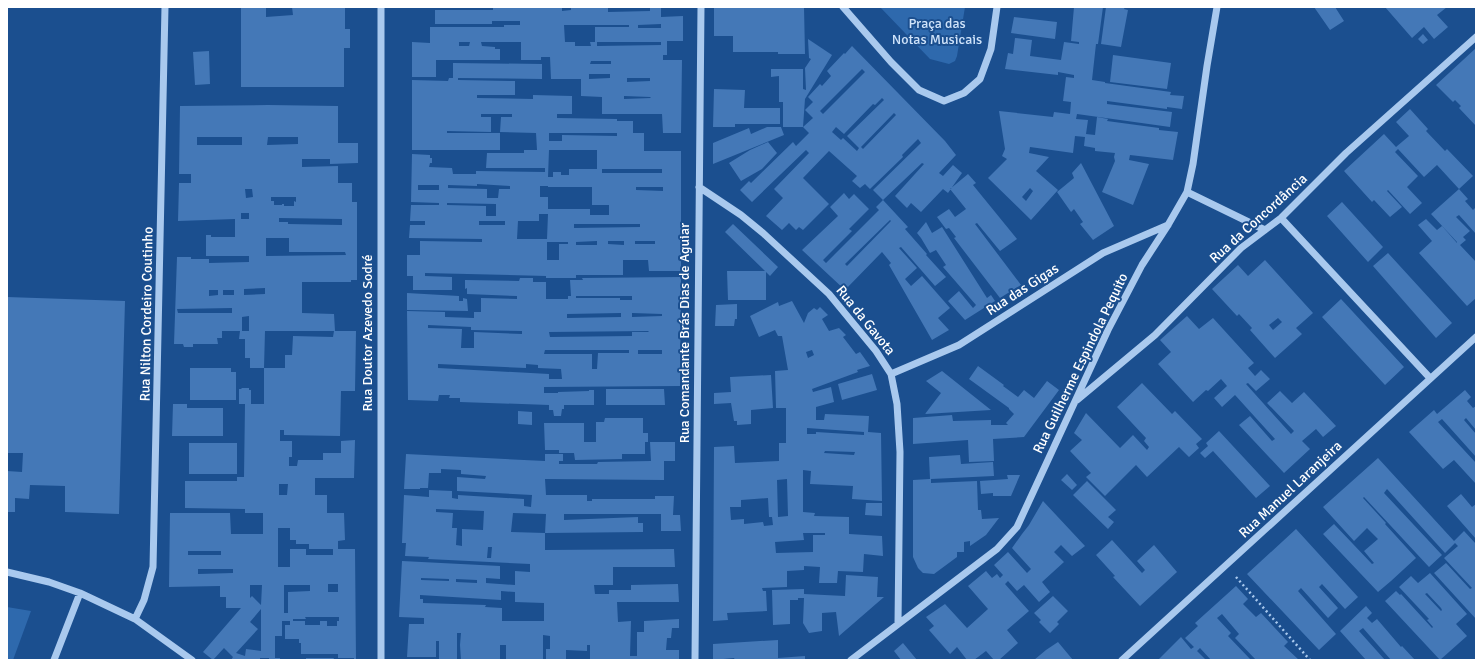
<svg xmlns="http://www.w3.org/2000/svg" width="1483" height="667" font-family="Signika,sans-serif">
<rect width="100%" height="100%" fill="#1b4f8f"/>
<path fill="#2e69ad" d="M880,7H965L957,56L955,61L949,64L930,59Z
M7,607L31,611L13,660H7Z"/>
<path fill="#4478b7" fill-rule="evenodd" d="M244,7H266V17L293,15L292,7H345V29H350V48H344V87H241V8H244Z
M493,7H562V11L571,10V8H608V12L650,11V7H661V17L683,16V41H667V55H663V60H682L681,133H663L662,114H602V97L581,96V79H551L550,57H541V60H521V42H481L482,46L495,47V49H500V60H436V77H412V42L430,43V27H504V25H520V21H492V24H435V10H493ZM661,24V28H638V25ZM564,25H629V27H595V42H590L591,46H575V42H565ZM459,42H470L469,46H459ZM597,42H661V45L597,46ZM591,61H611V64H590ZM589,74H610V78L589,79ZM627,78H650V81L627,82ZM624,96L650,97L651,98L624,99Z
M714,7H804L805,54H778V52H733V36H714Z
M1074,7H1103L1098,44H1096L1092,80L1105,82V83L1171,92L1170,95L1184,96L1182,109L1167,107V109L1107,101V104L1172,112L1170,127L1077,114L1076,119L1088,120L1086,134L1095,135L1097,117L1108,119L1107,121L1159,128V130L1178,132L1173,160L1130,155L1129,160L1149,164L1133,205L1102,192L1115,161L1114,157L1115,153L1095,151V148L1084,146L1085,137L1075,136L1073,153L1030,147L1029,153L1049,157L1036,171L1058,190L1031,220L988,178L1007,159L1002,156L1005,149L999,111L1053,117L1054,112L1070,114L1071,102L1063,101L1066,77L1074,78V75L1058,72V75L1005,69L1008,53L1013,54L1015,38L1032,40L1030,56L1061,60L1064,42L1079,44V42L1071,41ZM1030,188L1033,191L1026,201L1022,197Z
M1106,7H1125L1124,9L1128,10L1121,47L1101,44Z
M1314,7H1335L1344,21L1330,30Z
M1385,7H1447L1437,15L1448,27L1434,39L1424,27L1412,38Z
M1014,17L1057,22L1055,39L1011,33Z
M1423,34L1428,40L1423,44L1418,39Z
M808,39L832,55L805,99L803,127H783V102H779V76L771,77V69H803V89L806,90L805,68L811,59L809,58Z
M852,46L945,141L956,155L939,173L943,176L953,165L962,173L948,193L943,189L921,212L911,203L907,208L895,196L924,164L922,163L883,200L873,190L921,143L918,139L902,155L903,157L870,189L865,184L860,188L852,181L857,176L829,151L803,178L829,204L803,230L799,227L796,230L789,223L782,230L766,216L783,198L774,189L809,153L806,150L752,202L740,190L749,181L751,183L793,142L796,146L809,133L803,127L813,118L805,110L813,102L808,97L820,84L822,86L831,76L827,71L844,53L845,54ZM862,69L865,72L823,114L820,111ZM882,98L884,100L847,136L859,148L857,151L843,138L841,140L832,132L836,127L844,134L873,104L875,105ZM894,113L896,115L863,149L861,147Z
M1476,48V126L1459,108L1461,106L1455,100L1453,102L1436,85Z
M209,51L210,84L195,85L193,52Z
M1113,55L1171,63L1167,89L1110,82Z
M453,63L542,64V79L458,78V80L515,81V95H477V98L533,99V95L572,96V114H557V118L617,119V121H633V133H644V151H681V271H649L648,260H623V275H576V278H546V276L425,273V276L452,277V290H413V276H407V255H420V241L482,242V239L409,238L410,225H425V221H410L411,205H439V203L411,202L412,154L430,155V158H432V163H430L429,167L452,168L453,174H476V171L545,172V168H486L487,153H524V150H537L536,133L500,132L501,117H512V114H481V117H491V132L447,131V133H500V150H412V80L448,81L449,78H453ZM549,133H617V136L562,135V141H549ZM549,150H597V169H569V175H561V172H553V177H548ZM602,169H662V173H602ZM477,184L510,186V189H499L498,198H487V189L448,188V185L477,186ZM418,185H439V190H418ZM540,186H548V187H592V205H609V215H590V209H548V197H540ZM636,187H663V191L636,190ZM447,203L496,204V216H486V206L447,205ZM539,214H548L547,239H517L518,221H539ZM479,221H505V225H479ZM574,224H640V227L574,228ZM597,241V245H576V242ZM608,241H624V245L608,244ZM635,241H655V244H635ZM547,242H568V244H559V260H547Z
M714,89L745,90L744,108H780V124H735V127H713Z
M268,105L338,106V143H358V163L330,164V159H302V167L338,166V183H352V202H357V280H351V282H302V313L334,314L335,331H356L355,391H341L340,436L284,435V430H280V441H292V457H289V466H297L298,460H323V453H341V441L355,440L354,478H315V495H327V513H344L345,540L338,541V549H355L356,660H354V658H338V654H301V643H299V639H285V625H290V621H282V636H275V658H280V660H269V658H260V660H231L233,657L224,648L213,660L203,652L241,608H226V597H220V586L169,587L170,513H230L231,534H263V513H245V509L185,508V481H237V477H244L245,404H239V389H241L242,388H249V390H251V404H264V368H285V355H292L293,336L333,337L334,331H265L264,368H250V358H245V339H239L240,331H222V338H217L218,344H193V347H184L183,344H174L177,257H191V259H209V263L249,262V256H206V235H211V237H235V219L178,221L179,183H191V174H179L180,106ZM197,137H242V145H197ZM268,137H298V144L267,145ZM245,189H252L253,197L246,198ZM271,197H296V202L294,201V206H284V204H282V205H274V201H271ZM241,213H249V219H241ZM279,218L342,219V225L288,224V222H279ZM266,238H289V252H345L346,255L266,256ZM265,288V294L244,295V289ZM209,290H218V295L209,296ZM223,290H234V295H223ZM232,308V313H178L177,309ZM249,316V331H242V317ZM279,484H288L287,495H279ZM278,528H290V540H296V544H309V549H333V555H306V549H290V567H278ZM188,551H221V555H188ZM198,569H233V573L198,574ZM328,584H338V592H328ZM250,585H262L261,605L252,596L250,598ZM284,585H310V591L288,592V613H284ZM261,609V651L246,649L245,656L236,653L258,629L250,622ZM305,617H339V621H337V626H327V621H320V625H305V621H293V619H306Z
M1410,109L1428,129L1426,131L1445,151L1447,149L1473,176L1459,189L1437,165L1424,177L1398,149L1395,152L1418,176L1407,187L1422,203L1410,214L1388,190L1387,191L1402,207L1390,217L1374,200L1372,202L1344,171L1384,134L1396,147L1409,136L1396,122Z
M767,127H781L784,135L713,164V143L749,128L751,134Z
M768,142L777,153L762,169L741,181L729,163L750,150Z
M1081,163L1114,226L1093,240L1080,224L1083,222L1074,209L1071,212L1057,192L1074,178L1072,173Z
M968,174L976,183L973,185L1017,239L1000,251L977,223L975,224L1021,285L1000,298L954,238L956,237L949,228L946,229L937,217L949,209L955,217L966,209L950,189Z
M1459,189L1468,199L1465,201L1473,210L1476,207V234L1459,215L1456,217L1470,231L1463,237L1466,240L1460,245L1476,262V298L1467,306L1419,253L1432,241L1418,225L1426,219L1437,230L1442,226L1457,243V242L1431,214Z
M844,193L849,199L854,194L869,209L849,229L852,231L823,260L826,263L879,210L876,207L883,200L908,227L905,229L927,254L926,255L946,277L935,286L901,247L899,248L917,268L905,279L911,286L922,276L950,308L938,318L949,330L932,340L889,265L891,263L882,252L845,290L802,250L838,216L830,207ZM890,220L891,221L847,266L845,264Z
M1342,202L1383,247L1368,262L1327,216Z
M926,222L932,233L942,227L987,298L991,295L995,301L965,320L948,301L959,291L973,308L976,305L943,267L946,265L936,250L930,253L921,238L917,233Z
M733,224L778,267L770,276L766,272V300H728L727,271H765L725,232Z
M1388,253L1452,323L1436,338L1373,266Z
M1265,260L1313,313L1296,328L1302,334L1275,358L1250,330L1252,328L1239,314L1237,316L1212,289L1238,265L1248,276ZM1278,318L1282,322L1273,330L1269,325Z
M681,277L680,386L544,387V393H558V392L589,391V390H594V405H564V409H562L561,416H554L553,410H549V405L460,402V398H449L450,395H439L438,401L408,400L407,311L445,312V317L474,318V312H481V298L517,299V296L467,294V288L465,289V280L519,281L520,278H533V282H546V299H568V296H571L570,280H583L582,278ZM576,296H632V300H620V298H576ZM621,313V317L567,318V314ZM632,313L662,314V316L632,317ZM428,325L471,327V330L522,331V334L474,332V348H461L462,329L428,328ZM649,331L648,332H632V336L550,337L549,332ZM545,350H629V353H598L597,369H592V354H544ZM638,350H662V354H638ZM438,364L526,368V364L538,365V368L561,369L562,379H549V374L438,368Z
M407,293L459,296V301H463V298L467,299L468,311L407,310Z
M7,297L125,301L119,514L65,512V486L30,485L29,499L15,498V512H7V471L22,472L23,453H7Z
M1341,299L1404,367L1385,385L1322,317Z
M792,301L804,323L808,313L814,308L817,310L820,307L828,315L822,319L829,331L839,328L846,335L843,337L856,354L860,352L870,366L857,370L858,372L812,389L813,392L831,387L834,402L816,407V420H824L825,414L869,416L868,432L881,433L882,501L852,499L853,486L810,484L811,471L803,470V512L815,513L814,516L849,517V534L882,536L883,556L864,554L863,572L838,571L837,583H819L820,567L804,566V570L787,571V587L762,588L763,591H766L767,611L727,613L728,620L713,621L714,447L734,446L735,463L779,461V443H786V408H776L775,371L788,370L782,336H778L775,330L759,337L750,316L778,302L779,306ZM812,350L814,355L808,358L806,352ZM807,428L864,432V435L816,432V434H807ZM825,451L855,452L854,455L824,453ZM787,479L788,516L778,517L777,480ZM768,498L769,517H772L773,525L764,526L763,522L744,524V519L731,520L730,507H741V500ZM803,533H825V535H813V552L776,553L775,542L804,540Z
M737,304V319H735L734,326H715L716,305Z
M1187,316L1199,329L1213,318L1254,363L1248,368L1255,376L1261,370L1270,379L1256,391L1248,383L1246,384L1291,434L1294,431L1267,403L1280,391L1292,403L1304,392L1336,426L1323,437L1316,429L1302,441L1310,449L1284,473L1239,425L1250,416L1272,441L1275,439L1235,395L1222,407L1214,398L1227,386L1221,379L1208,391L1206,390L1193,402L1158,364L1171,352L1160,340Z
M978,366L1004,385L1003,386L1018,397L1024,390L1034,398L1047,381L1059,390L1024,437L993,439L994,461L969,462L968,440L913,444V418L952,415L953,421L991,420V425H1008L1006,423L1014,414L1009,409V408L969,379Z
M190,368H231V372H236V400H190Z
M942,371L991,410L925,414L941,393L926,381Z
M872,374L877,390L842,400L838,384Z
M771,375L773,408L751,410V424L737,425V421H734L731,403L714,404V393L731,392L730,377Z
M1142,383L1172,414L1175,411L1202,439L1196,444L1199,448L1189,457L1179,447L1147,477L1136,465L1105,496L1086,477L1091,473L1070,451L1082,440L1074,433L1086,413L1120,448L1133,435L1147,450L1149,447L1144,441L1146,438L1117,407Z
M606,389H664L665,405H606Z
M1465,390L1471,397L1467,401L1473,408L1476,406V430L1466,418L1464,420L1476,434V457L1442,419L1438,422L1476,463V484L1454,460L1443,469L1409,432L1434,410L1437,414Z
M173,404H187V408H223V436H172Z
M518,411L532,412V425L518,424Z
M605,418H643V433H648V442H645V454H622V459L575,460L574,453H559V450H545L544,423H584V442H596V422H604Z
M1219,431L1270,486L1256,498L1213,451L1205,458L1200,453L1208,446L1206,443Z
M650,442H675V461H664V480L545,479L546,495H587V501H592V499H655V496H674L673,515H680L681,531H661V514H564V520L638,517V523H643V532L545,533L546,514L513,513L511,532L545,533V550L674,549L675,567H613V585H594L595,594H609V590H631V585L678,584L679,602H617L618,622L631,621L630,656H637V632H644V621L679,619V628H672L671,638H667L666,650H679V660H590V645H587V651L566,650V660H546V649H550V636L543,635V660H506V645H500V660H461L460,645L461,633H457V660H439V641H436V657H407L409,624H424V618L399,617L402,561L500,566V579L486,578V583L515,585V571L530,572V564L428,559L429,557L405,556L406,543H402L404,495L429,497V490L452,491V498L458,499V495L524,499V506L531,507L532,495L457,491V477L485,479L486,476L461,474V470L441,469V473H429L428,488H420V489H404L406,454L545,461V454H563V461H559V464H597L598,462L651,461ZM436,509L484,511L483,530L462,529V546L456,545L457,528H452L453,513L436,512ZM488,547H492L491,558H487ZM421,578L449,579V581L421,580ZM456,579L477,580V583L456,582ZM501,591L515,592V602L544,603V621H502V608L485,607L486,605L423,603V599H420V595L501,600Z
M189,443H237V474H189Z
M960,455L961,464L993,462L994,476L931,479V483L977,481L978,510H981L982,519L999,518L986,535L970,546V541L964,542V552H957V557L934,574L923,573L918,568L913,557V480L930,479L929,457Z
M1378,458L1454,541L1464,531L1476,544V619L1434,573L1446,563L1470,589L1472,588L1444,558L1458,546L1455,543L1445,553L1387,489L1384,493L1442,555L1429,567L1364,497L1363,498L1386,523L1385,524L1416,558L1391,581L1378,592L1323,534L1334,524L1372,564L1374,563L1364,551L1378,539L1367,528L1354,541L1323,507Z
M1067,474L1077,485L1072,490L1061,480Z
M1007,475H1020L1011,496H993V493L981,494L980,481L1008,479Z
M1087,481L1116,510L1108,517L1114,522L1108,529L1073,495Z
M1461,494L1472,507L1476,504V539L1447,506Z
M1043,501L1085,546L1072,556L1061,545L1054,552L1064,562L1042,582L1050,592L1039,602L1024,585L1017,591L1008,581L1005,584L1029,611L1007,630L1018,643L999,660H994L986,651L974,660H967L957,647L950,654L929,630L934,626L926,617L945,604L967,628L988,609L968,586L986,571L992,578L997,574L1000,578L1003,575L994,565L1008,552L1027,573L1031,569L1012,548L1022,534L1029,525Z
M866,503H882V516L865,515Z
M1296,529L1358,597L1345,609L1322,584L1319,587L1338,608L1328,618L1301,588L1298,591L1336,634L1319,650L1247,574Z
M1112,540L1142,573L1145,570L1137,561L1154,545L1177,572L1140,606L1113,577L1115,576L1096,555Z
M1430,573L1467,614L1456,624L1467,636L1440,660L1385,601L1396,591L1400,595L1401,594L1432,628L1433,627L1427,620L1429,619L1399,587L1411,576L1418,583ZM1427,593L1441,608L1442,610L1441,611L1425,594Z
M846,575L878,577L877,597H884L839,636L836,612L822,613V631L809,633L803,623L804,598H798V600H790V624L773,625L772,590L804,589V594L845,596Z
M1236,586L1248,599L1243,604L1256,617L1261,613L1288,642L1284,646L1299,660H1256L1235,638L1239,634L1222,614L1217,618L1231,633L1228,636L1251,660H1211L1200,648L1197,651L1205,659L1204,660H1158L1181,637L1191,649L1194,647L1185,638L1198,626L1195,623Z
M1053,596L1068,611L1057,622L1059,624L1050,633L1039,622L1041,620L1034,613Z
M1366,606L1372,613L1367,618L1372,623L1377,619L1401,647L1402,646L1415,660H1391L1363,628L1359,631L1385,660H1366L1340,631Z
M778,640V658L805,656V660H735L734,658L713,660V644Z
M1058,642L1073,660H1034L1046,650Z
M903,643L917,660H901L894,651Z
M306,658H334L333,660H306Z"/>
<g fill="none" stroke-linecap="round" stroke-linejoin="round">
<path stroke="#a9c9ee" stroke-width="2.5" stroke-dasharray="2 3" stroke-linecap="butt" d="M1236,577L1310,660"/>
<path stroke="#a9c9ee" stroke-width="7" d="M381,7V660
M843,7L891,62L919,90L944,101L964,93L980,79L991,49L997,7
M699,187L741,215L763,233L829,294L876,351L891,374L897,404L900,452L898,624
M1187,192L1265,230
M1281,218L1430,378
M891,374L959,345L1103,253L1168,225
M1077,400L1155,335L1241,248L1281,218L1346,153L1476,37
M7,572L49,582L80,593L135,619L192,660
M135,619L144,600L153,567L165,7
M54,660L80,593
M695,660L701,7
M851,660L997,549L1017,527L1108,330L1142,265L1168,225L1187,192L1193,164L1207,66L1217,7
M1122,660L1476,337"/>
</g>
<g text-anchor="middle" stroke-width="4" stroke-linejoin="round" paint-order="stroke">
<g font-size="14" fill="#cfe3fa" stroke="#1b4f8f">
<text x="937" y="28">Praça das<tspan x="937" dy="16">Notas Musicais</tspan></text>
</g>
<g font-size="14" fill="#fff" stroke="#1b4f8f">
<text transform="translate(1258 218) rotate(-42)" y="5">Rua da Concordância</text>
<text transform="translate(1022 289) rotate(-33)" y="5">Rua das Gigas</text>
<text transform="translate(146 314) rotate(-89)" y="5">Rua Nilton Cordeiro Coutinho</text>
<text transform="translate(866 320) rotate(51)" y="5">Rua da Gavota</text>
<text transform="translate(367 333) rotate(-90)" y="5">Rua Doutor Azevedo Sodré</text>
<text transform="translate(684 333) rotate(-90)" y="5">Rua Comandante Brás Dias de Aguiar</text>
<text transform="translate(1080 363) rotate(-64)" y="5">Rua Guilherme Espindola Pequito</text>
<text transform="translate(1290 489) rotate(-43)" y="5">Rua Manuel Laranjeira</text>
</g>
</g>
<rect width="1483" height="667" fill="none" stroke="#ffffff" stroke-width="16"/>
</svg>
